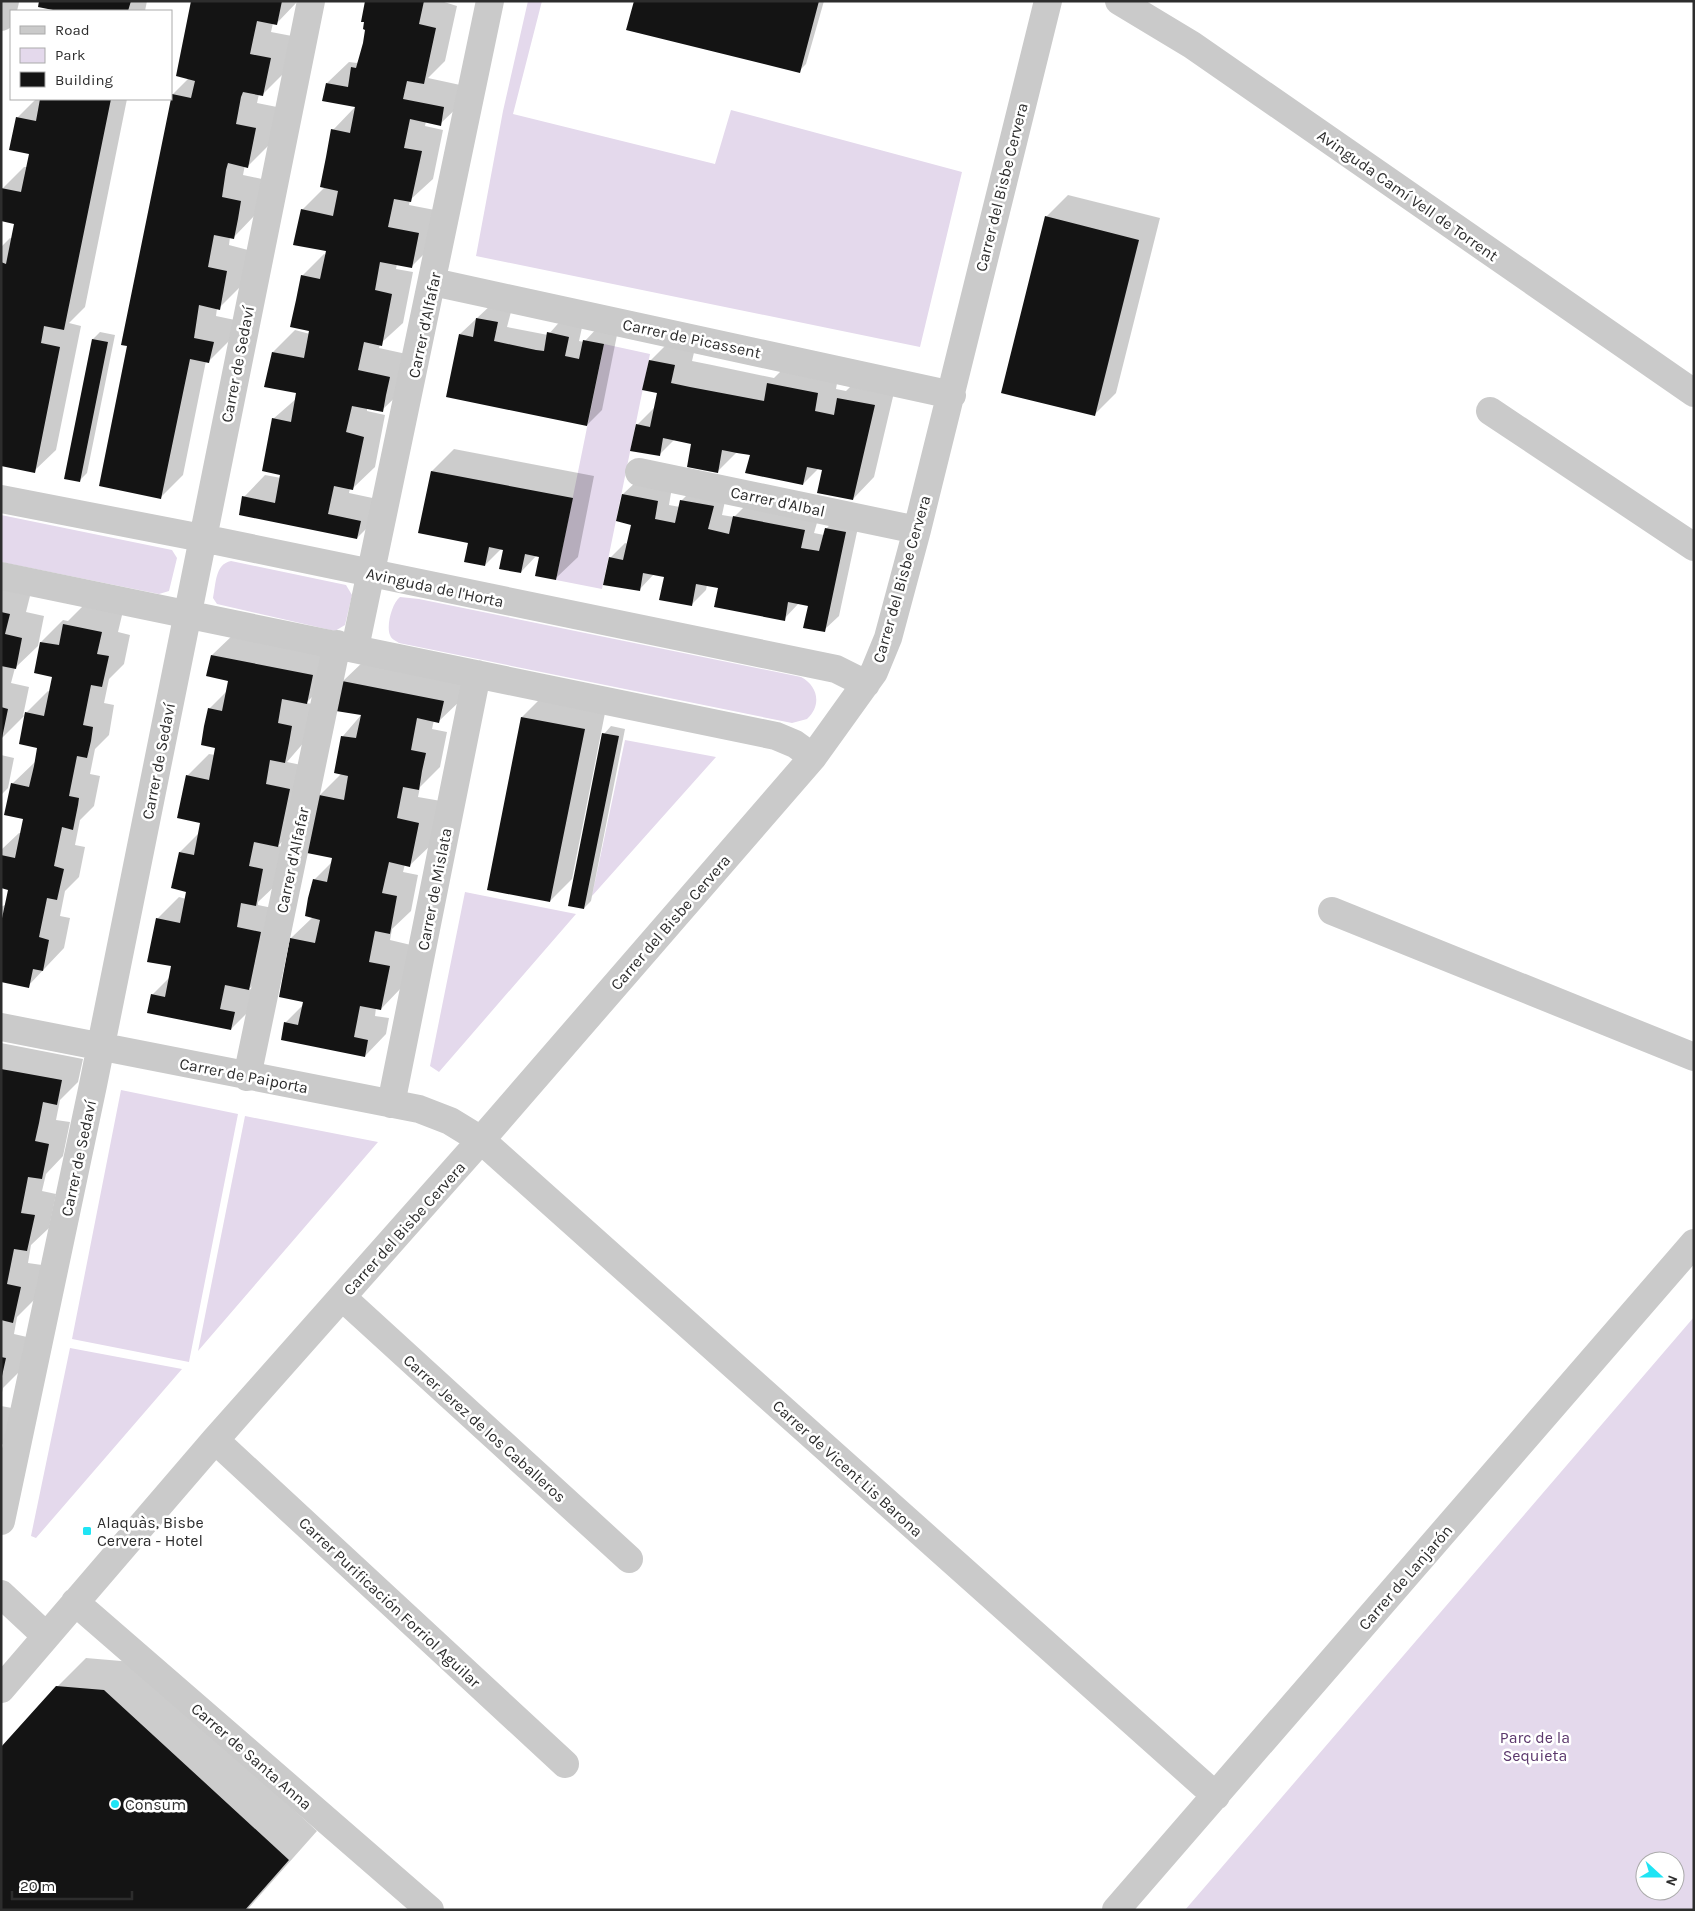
<svg xmlns="http://www.w3.org/2000/svg" width="1695" height="1911" font-family="Karla,sans-serif">
<rect width="100%" height="100%" fill="#fff"/>
<path fill="#e4d9ec" fill-rule="evenodd" d="M528,1H542L513,114L715,164L731,110L962,172L920,347L476,256L503,111Z
M604,344L650,354L602,589L556,580Z
M1,515L172,550L177,558L169,591L159,594L1,562Z
M231,561L346,585L352,595L345,625L335,631L217,604L213,598C216,584 215,564 231,561Z
M400,597L419,599L801,677C818,686 822,705 807,719L792,723L399,643C395,640 392,640 390,635C386,626 392,603 400,597Z
M625,740L716,757L592,896Z
M465,892L576,914L439,1072L430,1066Z
M121,1090L238,1114L189,1362L72,1339Z
M245,1116L378,1142L198,1351Z
M1694,1317V1910H1185ZM1645,1861H1675V1891H1645Z
M70,1348L182,1369L36,1538L31,1536Z"/>
<path fill="#0003" d="M40,1H147L145,11H59Z
M192,1H298L276,24L273,23L271,32L292,36L284,73L262,95L259,94L257,103L277,107L270,144L248,166L245,165L243,175L262,179L255,215L234,237H230L229,245L248,250L241,286L219,308H217L216,316L235,320L230,340L209,361H206L183,475L161,497L128,345L122,344L173,94L189,78Z
M366,1H441L457,6L445,61L428,78L465,86L462,103L440,124L426,121L425,126L443,130L433,179L410,200L409,205L440,211L433,245L411,267L397,264L396,269L413,272L403,323L380,344L379,348L411,355L404,389L382,410L367,408V411L385,415L375,467L353,488H350L349,493L382,500L379,516L357,538L244,497L265,475L281,478L273,419L297,398V392L273,352L295,330L310,334L302,276L324,254L326,255L327,250L302,210L325,187L333,130L356,106L327,83L349,62L357,63L359,61L367,29Z
M636,1H824L806,64L799,71Z
M36,99H127L85,307L69,323L81,326L56,450L34,471L1,295V247L10,238L13,239L16,223L3,188L24,167H28L31,153L17,118Z
M1068,195L1160,218L1116,393L1094,415L1046,217Z
M492,304L512,308L507,327L548,335L563,318L583,323L579,341L584,342L599,326L618,330L602,410L587,425L460,334Z
M100,332L115,335L87,473L80,480L93,339Z
M672,339L696,344L692,361L712,365L774,378L790,362L839,372L836,389L846,391L860,377L896,384L874,477L853,499L824,469L819,468L803,484L751,454L738,451L718,471L693,443L675,439L659,455L637,425L656,406L659,392L650,361Z
M454,449L594,476L578,557L556,578L540,556L537,555L521,572L504,549L502,548L485,565L469,542L420,532L432,471Z
M638,480L672,487L669,505L680,507L681,501L696,486L727,492L722,515L734,517L749,502L819,516L814,533L824,535L826,529L840,514L860,518L839,616L824,630L809,605L799,603L784,619L720,587L707,585L706,590L691,605L665,576L654,574L639,590L610,558L625,543L628,544L632,524L623,494Z
M1,587L31,592L26,612L44,616L38,646L15,668L11,683L29,687L23,716L48,691L51,692L54,676L35,672L41,642L63,620L68,621L86,603L123,611L118,632L130,635L124,664L109,679L104,703L114,705L109,735L95,749L90,774L100,776L94,806L80,820L75,845L85,847L79,877L65,891L60,916L70,918L64,948L28,986L1,981V907L7,904L10,889L1,887V850L19,833H21L24,818L12,784L35,762L39,747L26,714L1,739Z
M234,634L334,654L328,681L306,703L313,704L306,740L287,762L311,767L299,824L278,846L284,847L278,883L258,902V905L282,910L271,967L249,989L256,990L253,1007L231,1029L152,995L171,976L173,966L157,919L179,897L186,899L188,891L180,852L199,833L202,822L187,776L209,754L215,755L217,747L209,709L228,690L230,680L212,655Z
M365,660L465,680L461,700L439,721L434,720L432,729L447,732L440,767L420,787L418,797L441,801L432,844L410,865L405,864L403,872L418,875L411,911L392,929L390,940L411,945L402,987L381,1009L376,1008L375,1016L389,1018L386,1034L365,1056L285,1023L304,1004L291,938L313,917L314,880L333,861L320,795L342,773L343,736L362,714L343,681Z
M544,695L606,708L572,879L550,901L488,889L522,717Z
M611,726L625,729L591,901L584,908L604,734Z
M1,755L14,758L8,788L1,795Z
M1,1043L83,1059L78,1082L60,1100L56,1120L70,1122L63,1156L46,1174L42,1191L56,1194L49,1228L31,1245L28,1263L42,1265L35,1299L17,1317L14,1334L27,1337L20,1371L3,1388L1,1397Z
M1,1406L12,1408L5,1442L1,1446Z
M86,1658L133,1662L317,1831L247,1910H1L57,1687Z"/>
<path fill="#141414" d="M39,1H131L128,11H58L38,7Z
M191,1H282L277,25L257,21L250,54L271,58L263,96L243,92L241,97L236,124L256,128L248,168L228,163L226,170L222,197L241,201L238,219L234,239L214,235L208,267L227,271L220,310L199,305L194,338L214,342L209,363L190,359L161,499L99,486L127,346L121,345L172,94L191,98L195,81L176,76Z
M365,1H424L419,24L436,28L424,84L407,81L403,99L444,107L441,126L410,119L404,148L422,151L411,202L394,199L388,227L419,233L412,268L380,262L375,290L392,294L382,346L364,342L358,370L390,377L386,395L383,412L352,406L346,432L364,437L353,490L334,486L328,514L361,521L357,539L239,515L242,496L275,503L280,475L262,471L272,418L291,422L296,393L264,387L272,352L304,358L309,331L290,327L296,300L301,275L320,279L326,251L293,245L301,209L333,216L338,191L320,187L326,157L331,129L350,133L355,107L322,101L326,83L348,87L351,67L356,68L363,43L365,30L363,29L364,22H361Z
M634,1H819L800,73L626,30Z
M40,99H111L64,330L44,326L41,343L60,347L35,473L1,466V262L6,264L14,224L1,221V188L21,192L29,154L9,150L16,117L36,121Z
M1045,216L1139,240L1095,416L1001,393Z
M476,318L498,322L494,341L536,350L544,351L547,332L569,337L565,356L579,359L583,340L604,344L587,426L446,397L459,334L473,337Z
M92,339L108,342L80,482L64,479Z
M649,360L675,365L671,383L690,387L764,401L767,383L818,393L815,411L834,415L837,398L875,405L853,500L817,493L822,470L807,467L803,485L745,473L750,455L737,453L722,450L718,473L687,467L691,444L663,438L660,456L630,451L636,424L650,427L657,393L642,390Z
M431,471L573,498L556,580L535,576L539,557L525,554L521,573L499,569L503,550L489,547L485,566L464,562L468,543L418,533Z
M622,494L658,501L655,519L675,523L680,500L714,506L708,529L729,534L733,516L805,530L801,548L819,551L825,528L846,532L825,632L803,628L808,606L788,602L785,621L714,607L718,588L696,584L692,606L659,600L664,577L643,573L640,591L603,585L609,557L623,560L631,525L616,521Z
M1,612L10,614L5,634L22,638L16,669L1,666Z
M63,624L102,632L97,654L109,656L102,687L91,685L83,725L93,727L91,741L87,758L77,756L69,796L79,798L78,805L73,830L62,827L54,866L64,869L57,900L47,898L39,937L49,940L43,971L33,969L29,988L1,982V923L8,890L1,888V855L15,858L23,819L4,815L11,783L29,787L34,766L37,748L19,744L25,712L44,716L52,677L34,673L40,642L59,645Z
M211,655L313,675L307,704L282,699L278,723L292,726L289,743L285,763L270,760L266,784L290,789L278,847L254,842L249,866L263,869L256,906L241,903L237,927L261,932L249,990L225,985L220,1009L235,1012L231,1030L147,1013L151,994L165,997L171,966L147,962L156,918L180,923L186,892L171,888L179,852L194,855L200,823L177,818L186,775L209,780L215,748L201,745L204,726L208,708L222,711L228,681L206,676Z
M342,681L444,701L439,723L417,718L411,750L426,753L422,771L419,790L403,787L397,818L419,823L410,867L389,862L382,893L397,896L390,934L375,931L369,962L390,966L381,1010L360,1006L354,1037L368,1040L365,1057L281,1040L284,1022L298,1025L303,1002L279,997L290,938L315,943L320,920L305,916L308,898L313,879L327,882L332,858L307,853L319,795L344,800L348,776L334,773L341,736L356,738L361,715L336,711Z
M1,707L8,709L2,738H1Z
M521,717L585,729L550,902L487,890Z
M602,733L619,736L584,909L568,906Z
M1,1069L62,1080L57,1105L43,1102L39,1123L35,1141L49,1144L42,1179L28,1177L21,1213L35,1215L27,1251L14,1249L7,1284L21,1287L13,1323L1,1320Z
M1,1357L6,1358L2,1376H1Z
M56,1686L104,1690L289,1860L245,1910H1V1747Z"/>
<g fill="none" stroke-linecap="round" stroke-linejoin="round">
<path stroke="#cacaca" stroke-width="28" d="M1119,1L1192,45L1694,393
M1,17L5,1
M433,282L952,395
M1490,411L1694,547
M639,472L917,530
M1,499L202,538L836,669L866,684
M1,576L776,736L795,744L813,757
M355,648L490,1
M1332,911L1694,1057
M1,1027L419,1109L450,1121L481,1140L1216,1796
M247,1077L337,644
M391,1104L477,674
M342,1297L629,1559
M215,1440L565,1764
M1,1521L93,1085L311,1
M1,1594L46,1636
M75,1602L430,1910
M1,1689L215,1440L481,1140L813,757L874,672L888,638L917,530L1048,1
M1116,1910L1694,1243"/>
</g>
<g fill="#1fe4f4" stroke="#fff" stroke-width="2">
<rect x="82" y="1526" width="10" height="10" rx="2.5"/>
<circle cx="115" cy="1804" r="5"/>
</g>
<g text-anchor="middle" stroke-width="5" stroke-linejoin="round" paint-order="stroke">
<g font-size="16" fill="#2d2d2d" stroke="#fff">
<text transform="translate(1001 187) rotate(-76)" y="6">Carrer del Bisbe Cervera</text>
<text transform="translate(1408 195) rotate(35)" y="6">Avinguda Camí Vell de Torrent</text>
<text transform="translate(424 325) rotate(-78)" y="6">Carrer d'Alfafar</text>
<text transform="translate(692 338) rotate(12)" y="6">Carrer de Picassent</text>
<text transform="translate(237 364) rotate(-79)" y="6">Carrer de Sedaví</text>
<text transform="translate(778 501) rotate(12)" y="6">Carrer d'Albal</text>
<text transform="translate(901 579) rotate(-74)" y="6">Carrer del Bisbe Cervera</text>
<text transform="translate(435 587) rotate(12)" y="6">Avinguda de l'Horta</text>
<text transform="translate(158 761) rotate(-79)" y="6">Carrer de Sedaví</text>
<text transform="translate(292 860) rotate(-78)" y="6">Carrer d'Alfafar</text>
<text transform="translate(434 889) rotate(-79)" y="6">Carrer de Mislata</text>
<text transform="translate(670 922) rotate(-49)" y="6">Carrer del Bisbe Cervera</text>
<text transform="translate(244 1075) rotate(11)" y="6">Carrer de Paiporta</text>
<text transform="translate(78 1158) rotate(-78)" y="6">Carrer de Sedaví</text>
<text transform="translate(404 1228) rotate(-48)" y="6">Carrer del Bisbe Cervera</text>
<text transform="translate(485 1428) rotate(42)" y="6">Carrer Jerez de los Caballeros</text>
<text transform="translate(848 1468) rotate(42)" y="6">Carrer de Vicent Lis Barona</text>
<text transform="translate(1405 1577) rotate(-49)" y="6">Carrer de Lanjarón</text>
<text transform="translate(390 1602) rotate(43)" y="6">Carrer Purificación Forriol Aguilar</text>
<text transform="translate(252 1756) rotate(41)" y="6">Carrer de Santa Anna</text>
</g>
<g font-size="16" fill="#2d2d2d" stroke="#fff" text-anchor="start">
<text x="97" y="1528">Alaquàs, Bisbe<tspan x="97" dy="18">Cervera - Hotel</tspan></text>
<text x="125" y="1810">Consum</text>
</g>
<g font-size="16" fill="#5b376c" stroke="#fff">
<text x="1535" y="1743">Parc de la<tspan x="1535" dy="18">Sequieta</tspan></text>
</g>
</g>
<rect width="1695" height="1911" fill="none" stroke="#2d2d2d" stroke-width="5"/>
<rect x="10" y="10" width="162" height="90" fill="#ffffff" stroke="#ababab"/>
<rect x="20" y="26" width="25" height="8" fill="#cacaca" stroke="#ababab"/>
<text x="55" y="35" font-size="15" fill="#2d2d2d">Road</text>
<rect x="20" y="48" width="25" height="15" fill="#e4d9ec" stroke="#ababab"/>
<text x="55" y="60" font-size="15" fill="#2d2d2d">Park</text>
<rect x="20" y="72" width="25" height="15" fill="#141414" stroke="#ababab"/>
<text x="55" y="85" font-size="15" fill="#2d2d2d">Building</text>
<g transform="translate(1660 1876) rotate(111)"><circle r="24" fill="#ffffff" stroke="#ababab"/>
<path d="M0-4L9 19L0 12L-9 19Z" fill="#1fe4f4"/>
<text y="-8" font-size="14" font-weight="bold" text-anchor="middle" fill="#2d2d2d">N</text>
</g>
<path d="M12 1891v8h120v-8" fill="none" stroke="#2d2d2d" stroke-width="2.5"/>
<text x="20" y="1891" font-size="15" fill="#2d2d2d" stroke="#ffffff" stroke-width="4" paint-order="stroke">20 m</text>
</svg>
